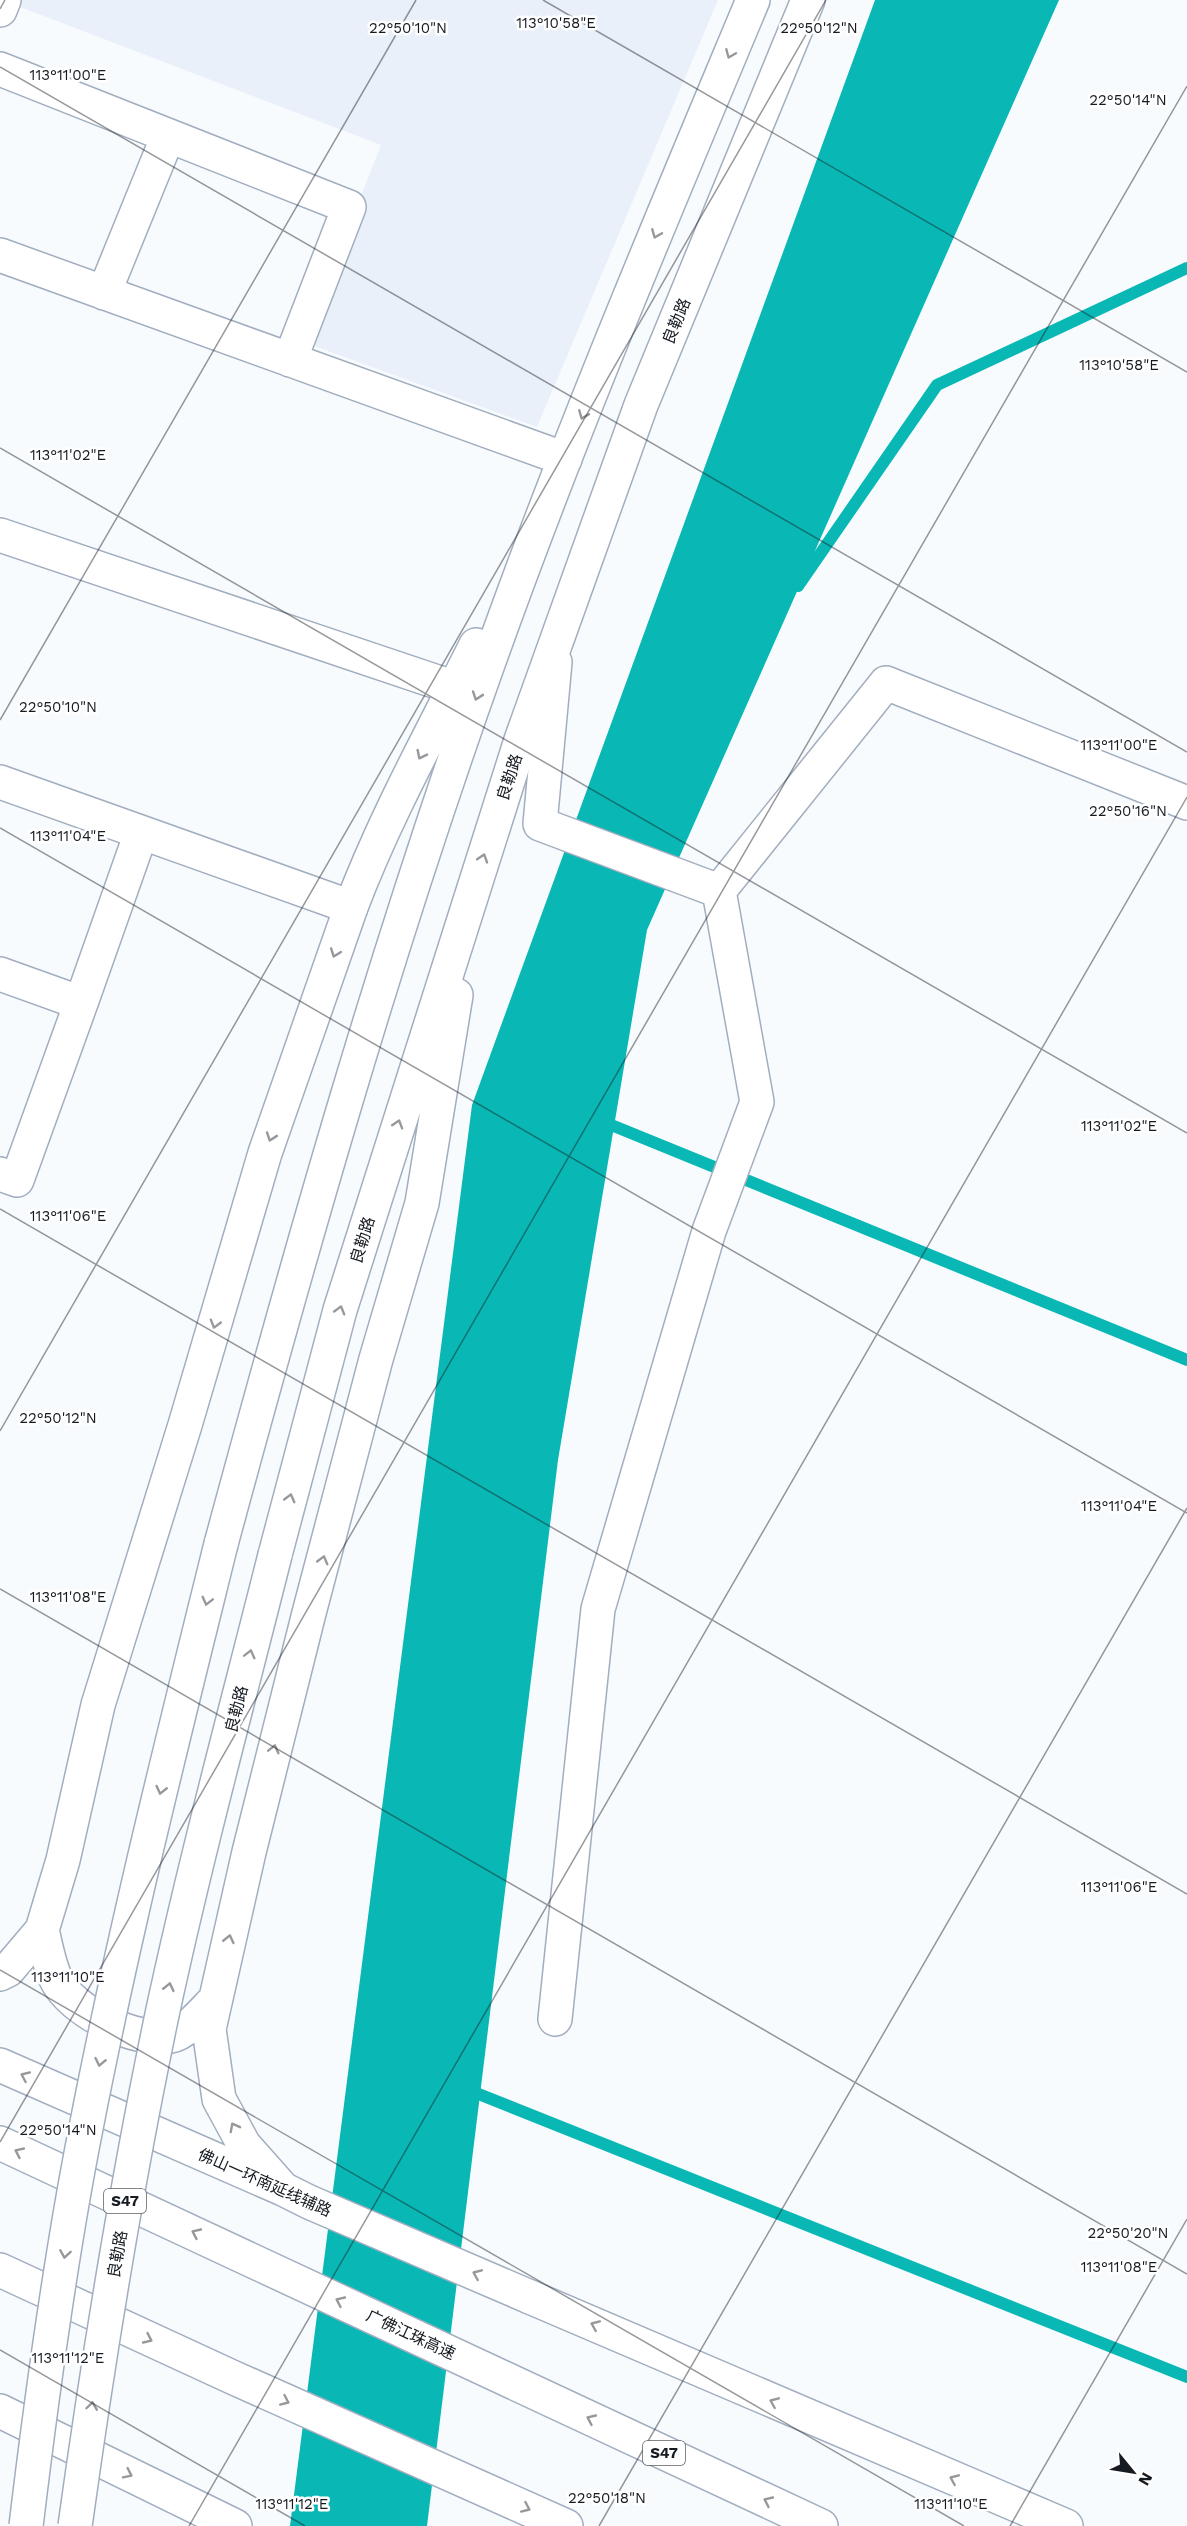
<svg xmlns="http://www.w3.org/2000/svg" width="1187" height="2526" font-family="'Work Sans','Noto Sans SC',sans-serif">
<rect width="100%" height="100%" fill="#f8fbfe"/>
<path fill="#e9f0fa" d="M2,0H718L537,427L303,342L381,145Z"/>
<path fill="#09b8b5" d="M875,0H1059L647,930L558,1460L427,2526H290L472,1105Z"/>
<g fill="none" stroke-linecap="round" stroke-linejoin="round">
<path stroke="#09b8b5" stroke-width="12" d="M798,586L937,385L1187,268
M599,1120L1187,1360
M466,2089L1187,2377"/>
<g stroke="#a1aebf" stroke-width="36">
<path id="street" d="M0,10L4,0
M0,69L349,207L290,360
M0,255L565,459
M104,293L168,136
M0,535L455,688
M555,662L540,824L719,891L886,683L1187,803
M0,782L351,907
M0,974L81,1003L141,833
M0,1174L17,1180L81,1003
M555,2019L598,1609L709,1231L757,1102L719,891"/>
</g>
<g stroke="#a1aebf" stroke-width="36">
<path id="secondary" d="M221,1544C301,1248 385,952 488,664C568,439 661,220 753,0
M275,1555L340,1310L521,740L641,405L808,0
M42,1930C46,1946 49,1965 56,1979C72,2012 136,2043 171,2036C185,2034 204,2011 214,2001
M0,1974L8,1970L42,1930L63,1860L98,1705L185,1425L265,1153L351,907C385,817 433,731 476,645
M0,2065L283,2189L309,2202L530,2297
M283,2189L244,2145L219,2099L209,2029L249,1852L309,1613L376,1359L422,1203L456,995
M0,2411L235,2526"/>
</g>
<g stroke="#a1aebf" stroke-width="36">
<path id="highway" d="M0,2143L821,2526
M0,2270L232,2377L566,2526
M530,2297L1066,2526"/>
</g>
<use href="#street" stroke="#fff" stroke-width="33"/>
<use href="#secondary" stroke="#fff" stroke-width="33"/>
<use href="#highway" stroke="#fff" stroke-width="33"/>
<g stroke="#a1aebf" stroke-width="36" stroke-linecap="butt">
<path id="secondary-bridge" d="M26,2526C42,2393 60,2259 86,2128C124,1932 173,1738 221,1544
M75,2526C99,2353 127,2181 163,2010C196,1857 237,1706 275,1555"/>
</g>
<use href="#secondary-bridge" stroke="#fff" stroke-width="33"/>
</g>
<defs><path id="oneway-chevron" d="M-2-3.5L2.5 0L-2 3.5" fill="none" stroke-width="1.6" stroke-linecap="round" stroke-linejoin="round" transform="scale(1.5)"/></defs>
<g stroke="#96989b">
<use href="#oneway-chevron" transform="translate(730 54) rotate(113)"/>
<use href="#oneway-chevron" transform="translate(656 234) rotate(112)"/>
<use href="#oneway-chevron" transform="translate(583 415) rotate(112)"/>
<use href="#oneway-chevron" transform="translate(477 696) rotate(109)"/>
<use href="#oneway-chevron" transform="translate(421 755) rotate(116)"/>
<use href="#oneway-chevron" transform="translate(483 858) rotate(-72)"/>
<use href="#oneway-chevron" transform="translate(335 953) rotate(110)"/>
<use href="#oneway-chevron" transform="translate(398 1124) rotate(-73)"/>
<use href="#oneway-chevron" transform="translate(271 1137) rotate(109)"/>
<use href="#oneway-chevron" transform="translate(340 1310) rotate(-74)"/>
<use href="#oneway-chevron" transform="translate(215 1324) rotate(106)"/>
<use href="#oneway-chevron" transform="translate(290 1498) rotate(-75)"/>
<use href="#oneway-chevron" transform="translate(323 1560) rotate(-75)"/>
<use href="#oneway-chevron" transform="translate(207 1601) rotate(104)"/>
<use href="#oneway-chevron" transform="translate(250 1654) rotate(-76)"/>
<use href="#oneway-chevron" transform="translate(274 1749) rotate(-76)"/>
<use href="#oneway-chevron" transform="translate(161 1790) rotate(103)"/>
<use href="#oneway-chevron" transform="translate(229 1939) rotate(-77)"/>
<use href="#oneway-chevron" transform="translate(169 1987) rotate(-77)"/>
<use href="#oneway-chevron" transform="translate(100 2062) rotate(102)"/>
<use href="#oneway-chevron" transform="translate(25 2076) rotate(-156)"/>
<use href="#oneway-chevron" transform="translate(234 2127) rotate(-118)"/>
<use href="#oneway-chevron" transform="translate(19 2152) rotate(-155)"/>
<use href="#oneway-chevron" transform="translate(196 2233) rotate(-155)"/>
<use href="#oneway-chevron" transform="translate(65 2254) rotate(99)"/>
<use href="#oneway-chevron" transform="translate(477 2274) rotate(-157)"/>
<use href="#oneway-chevron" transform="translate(340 2301) rotate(-155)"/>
<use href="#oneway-chevron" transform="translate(595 2325) rotate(-157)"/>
<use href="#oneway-chevron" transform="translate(148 2339) rotate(25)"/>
<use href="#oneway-chevron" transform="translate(285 2401) rotate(24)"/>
<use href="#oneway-chevron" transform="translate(774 2402) rotate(-157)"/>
<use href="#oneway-chevron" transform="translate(92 2406) rotate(-82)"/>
<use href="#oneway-chevron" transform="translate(591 2419) rotate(-155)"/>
<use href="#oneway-chevron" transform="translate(128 2474) rotate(26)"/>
<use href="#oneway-chevron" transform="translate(954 2479) rotate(-157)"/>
<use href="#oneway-chevron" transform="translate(768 2501) rotate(-155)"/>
<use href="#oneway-chevron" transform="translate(526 2508) rotate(24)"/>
</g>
<path fill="none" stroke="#161b21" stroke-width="1.5" stroke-opacity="0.45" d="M543,0L1187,372M0,9L5,0M0,67L1187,752M0,448L1187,1133M0,720L416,0M0,828L1187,1513M0,1209L1187,1894M0,1431L826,0M0,1589L1187,2274M0,1970L964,2526M0,2142L1187,86M0,2350L305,2526M189,2526L1187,797M599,2526L1187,1508M1010,2526L1187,2219"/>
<g text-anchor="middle" stroke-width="5" stroke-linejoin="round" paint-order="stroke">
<g fill="#fff" stroke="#5c5f64" stroke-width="1.5">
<rect x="104" y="2189" width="42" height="24" rx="4.5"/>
<rect x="643" y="2441" width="42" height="24" rx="4.5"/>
</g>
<g font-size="15" font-weight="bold" fill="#161b21">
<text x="125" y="2206">S47</text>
<text x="664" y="2458">S47</text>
</g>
<g font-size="16" fill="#161b21" stroke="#fff">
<text transform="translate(676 321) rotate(-68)" y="6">良勒路</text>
<text transform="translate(509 777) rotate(-72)" y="6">良勒路</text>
<text transform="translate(362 1240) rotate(-73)" y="6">良勒路</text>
<text transform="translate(236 1709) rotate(-76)" y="6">良勒路</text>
<text transform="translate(265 2182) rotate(24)" y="6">佛山一环南延线辅路</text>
<text transform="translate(117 2254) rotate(-80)" y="6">良勒路</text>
<text transform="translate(411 2334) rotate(25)" y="6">广佛江珠高速</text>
</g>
</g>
<g font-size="15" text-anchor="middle" fill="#161b21" stroke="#fff" stroke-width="5" stroke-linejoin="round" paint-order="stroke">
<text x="556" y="28">113°10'58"E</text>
<text x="408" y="33">22°50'10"N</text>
<text x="819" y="33">22°50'12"N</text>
<text x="68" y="80">113°11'00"E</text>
<text x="1128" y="105">22°50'14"N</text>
<text x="1119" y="370">113°10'58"E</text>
<text x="68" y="460">113°11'02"E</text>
<text x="58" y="712">22°50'10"N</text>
<text x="1119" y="750">113°11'00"E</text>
<text x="1128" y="816">22°50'16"N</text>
<text x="68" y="841">113°11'04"E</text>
<text x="1119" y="1131">113°11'02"E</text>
<text x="68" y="1221">113°11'06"E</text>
<text x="58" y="1423">22°50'12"N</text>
<text x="1119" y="1511">113°11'04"E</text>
<text x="68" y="1602">113°11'08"E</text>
<text x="1119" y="1892">113°11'06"E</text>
<text x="68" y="1982">113°11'10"E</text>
<text x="58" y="2135">22°50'14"N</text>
<text x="1128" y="2238">22°50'20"N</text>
<text x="1119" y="2272">113°11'08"E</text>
<text x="68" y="2363">113°11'12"E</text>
<text x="607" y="2503">22°50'18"N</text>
<text x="292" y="2509">113°11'12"E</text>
<text x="951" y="2509">113°11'10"E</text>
</g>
<g transform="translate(1133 2472) rotate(120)" stroke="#ffffff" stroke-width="4.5" paint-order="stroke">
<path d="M0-4.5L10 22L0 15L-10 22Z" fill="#161b21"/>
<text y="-9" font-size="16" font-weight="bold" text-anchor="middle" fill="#161b21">N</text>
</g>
</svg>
